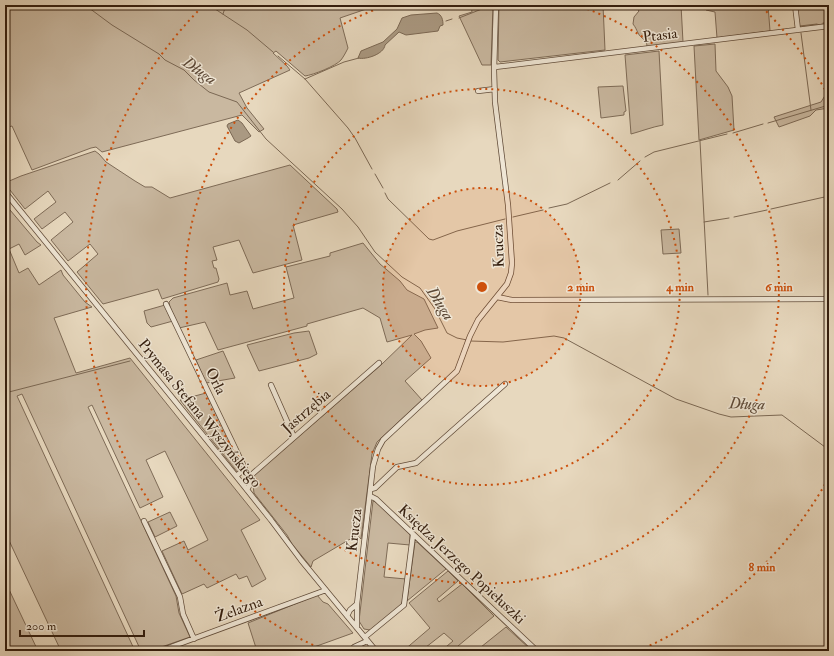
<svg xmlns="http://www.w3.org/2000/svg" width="834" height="656" font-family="'IM FELL Double Pica',serif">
<rect width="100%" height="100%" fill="#e7d8be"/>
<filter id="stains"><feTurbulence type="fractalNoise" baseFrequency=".005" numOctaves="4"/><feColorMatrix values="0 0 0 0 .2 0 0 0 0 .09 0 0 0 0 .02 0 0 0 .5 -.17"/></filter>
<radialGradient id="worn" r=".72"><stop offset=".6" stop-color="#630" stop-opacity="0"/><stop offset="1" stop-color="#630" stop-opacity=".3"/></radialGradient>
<path fill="#c9b8a0" stroke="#7e6b57" d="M5,5H378L340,18L348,48C346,52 344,56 341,60C336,66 313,75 305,76L276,51L273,53L287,66L290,70L239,93L247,108L264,129L259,132L242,115L102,152L96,147L91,148L32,170L12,126L5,128Z
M471,5H493L491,65H482L459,16L472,12Z
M499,5H603L605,50L500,62L498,60Z
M635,5H681L683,42L647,47C647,39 641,39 638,33C636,29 636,28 633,24L634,17L639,11Z
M705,5H768L770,31L717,38L715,12L706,10Z
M796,5H829V23L799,28Z
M715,44L716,71L728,87L732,96L734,130L699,140L694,46Z
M659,51L663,125C652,127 642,131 631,134L625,55Z
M623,86L626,111L624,112V115L601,118L598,87Z
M829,92V108L816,110L810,116L779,127L774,117L821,102L826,94Z
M95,151L99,154L106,162L135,181L145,187H152L170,198L290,165L337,209L338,212L293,225L302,260L253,273L239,240L213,247L217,260L212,261L214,268H216L219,279L218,282L162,299L158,289L103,304L77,272L98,254L90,244L68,261L51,240L73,222L65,212L42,229L34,219L56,202L48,191L25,209L6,185L7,182L21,176Z
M5,204L37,242L41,245L25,255L19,244L9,249L19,273L28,268L39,285L61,270L63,275L85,302L92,307L54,318L76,373L130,358L260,520L241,530L266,579L252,587L247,576L239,579L236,574L207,588L204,584L182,594L162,551L184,541L188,550L208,540L165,451L146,460L163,497L140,508L92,405L88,407L176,596L179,613L190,637L150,651H141L22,394L17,396L135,651H61L5,532Z
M679,229L681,253L663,254L661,230Z
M363,243L380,264L400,281L407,290L424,299L438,328L425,330L414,334L421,341L431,358L405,381L422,400L377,442L372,454L361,539L357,535L313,561L311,567L292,544L287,535L254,493L252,477L381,365L412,335L387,342L380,318L363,308L307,324V326L218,350L205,322L179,328L170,307L169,302L173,298L227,283L230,295L247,291L253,309L294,298L286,267L330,256V253Z
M165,305L173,321L151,327L147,323L144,311Z
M309,331L317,354L309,358L259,371L247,345L294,333Z
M223,351L235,378L206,383L196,360Z
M206,393L231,444L230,452C236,458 241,462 240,471L238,473L180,400Z
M373,501L376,502L410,534V545L388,543L384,577L406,579L403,600L401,605L370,630L364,629L359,621Z
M170,512L177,526L155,537L148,522Z
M415,542H417L446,569L407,601Z
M448,571L458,581L437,599L439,602L462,584L494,616L458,646L463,651H441L453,641L444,633L421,651H403L430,628L409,603Z
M5,581L38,651H7L5,646Z
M317,595L323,602L328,604L353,633L303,651H257L248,623Z
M506,627L530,649L529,651H476Z"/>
<path fill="#aa9982" stroke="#7b6854" d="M437,13C442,15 443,20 443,25L440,26L438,31L406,35L399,32L385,45C384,54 366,60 358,58L361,51L383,42L397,29L402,18L411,15Z
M238,120L242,123L251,136L248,138L239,143L235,141L227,126L228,124Z"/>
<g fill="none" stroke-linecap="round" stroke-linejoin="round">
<path stroke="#7b6854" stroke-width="1" d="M85,5L112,25L159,54L165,60L184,70L194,80L209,92L237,102L266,139L342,209L358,227L375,252L402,277L420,288L435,309L447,333L457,338L467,340
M209,5L247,30L273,52
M223,14L226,5
M459,18L492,5
M446,21L452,19
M823,23L829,22
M800,26L817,24
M801,33L811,110
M278,56L305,79L348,128L355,138L372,169
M305,79L344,62L359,58
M768,123L829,105
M733,133L763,124
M700,141L708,295
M645,157L654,152L727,134
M375,174L383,188
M618,180L640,161
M385,193L388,199L429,239L433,240L457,231L505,219
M549,208L567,204L610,183
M771,209L829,196
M513,217L543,210
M734,217L767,210
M704,222L729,218
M470,341L503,342L554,336L564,338L676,399L719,414L731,417L782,415L829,450
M5,393L130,361"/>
<g stroke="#614c3a" stroke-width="6">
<path id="minor" d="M795,5L798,30
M495,67L829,26
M478,91L495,89
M5,192L236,476L271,520L301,560L376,651
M497,297L512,300L829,299
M166,304L249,477L250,484L247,490
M271,385L294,437
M236,476L245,469
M249,477L379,363
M371,489L375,488L397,467L416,463L505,384
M370,496L376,499L537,651
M144,521L180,597L183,614L194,639
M347,616L350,610L357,604
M357,628V604L373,466L378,449L383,440L457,371L470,336L478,320L507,284L511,273L512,263L508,205L495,102L494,70L496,5
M365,637L404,605L413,535
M160,651L326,590
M350,651L354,647L367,641"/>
</g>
<use href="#minor" stroke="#efe6d5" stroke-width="4.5"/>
</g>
<circle cx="482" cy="287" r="99" fill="#cd500c" fill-opacity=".12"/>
<g fill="none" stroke="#cd500c" stroke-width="2" stroke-dasharray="2 4">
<circle cx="482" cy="287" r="99"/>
<circle cx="482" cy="287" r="198"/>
<path d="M576 5A297 297 0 1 1 388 5"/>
<path d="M828 479A396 396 0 0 1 640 650M324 650A396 396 0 0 1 202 7M762 7A396 396 0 0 1 828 95"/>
</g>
<g text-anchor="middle" stroke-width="3" stroke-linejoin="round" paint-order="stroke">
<g font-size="15" fill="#341e0e" stroke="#efe6d5">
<text transform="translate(660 35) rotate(-7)" y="5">Ptasia</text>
<text transform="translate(498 246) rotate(-92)" y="5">Krucza</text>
<text transform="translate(216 381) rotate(64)" y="5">Orla</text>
<text transform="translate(306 411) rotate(-41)" y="5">Jastrzębia</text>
<text transform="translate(200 413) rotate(51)" y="5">Prymasa Stefana Wyszyńskiego</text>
<text transform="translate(354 530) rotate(-83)" y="5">Krucza</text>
<text transform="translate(462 564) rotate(43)" y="5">Księdza Jerzego Popiełuszki</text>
<text transform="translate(239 609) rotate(-20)" y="5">Żelazna</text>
</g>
<g font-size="16" font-style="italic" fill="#5d4937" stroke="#efe6d5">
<text transform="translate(200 70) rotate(35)" y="6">Długa</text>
<text transform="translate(441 303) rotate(57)" y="6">Długa</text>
<text transform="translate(747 403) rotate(2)" y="6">Długa</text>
</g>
</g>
<circle cx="482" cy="287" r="6" fill="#cd500c" stroke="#efe6d5" stroke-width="2"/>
<g font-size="12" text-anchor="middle" font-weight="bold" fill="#cd500c" stroke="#efe6d5" stroke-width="3" stroke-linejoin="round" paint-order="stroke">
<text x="581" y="291">2 min</text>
<text x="680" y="291">4 min</text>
<text x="779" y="291">6 min</text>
<text x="762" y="571">8 min</text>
</g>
<rect width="834" height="656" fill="none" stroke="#e7d8be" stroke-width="20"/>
<rect x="6" y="6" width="822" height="644" fill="none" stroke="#341e0e" stroke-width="2"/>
<rect x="10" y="10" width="814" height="636" fill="none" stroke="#341e0e"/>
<path d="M20 630v6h124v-6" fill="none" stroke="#341e0e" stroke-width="2"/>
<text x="26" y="630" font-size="12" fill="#341e0e" stroke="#efe6d5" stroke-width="3" paint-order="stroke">200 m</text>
<rect width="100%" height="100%" filter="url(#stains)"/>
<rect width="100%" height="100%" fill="url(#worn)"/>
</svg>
